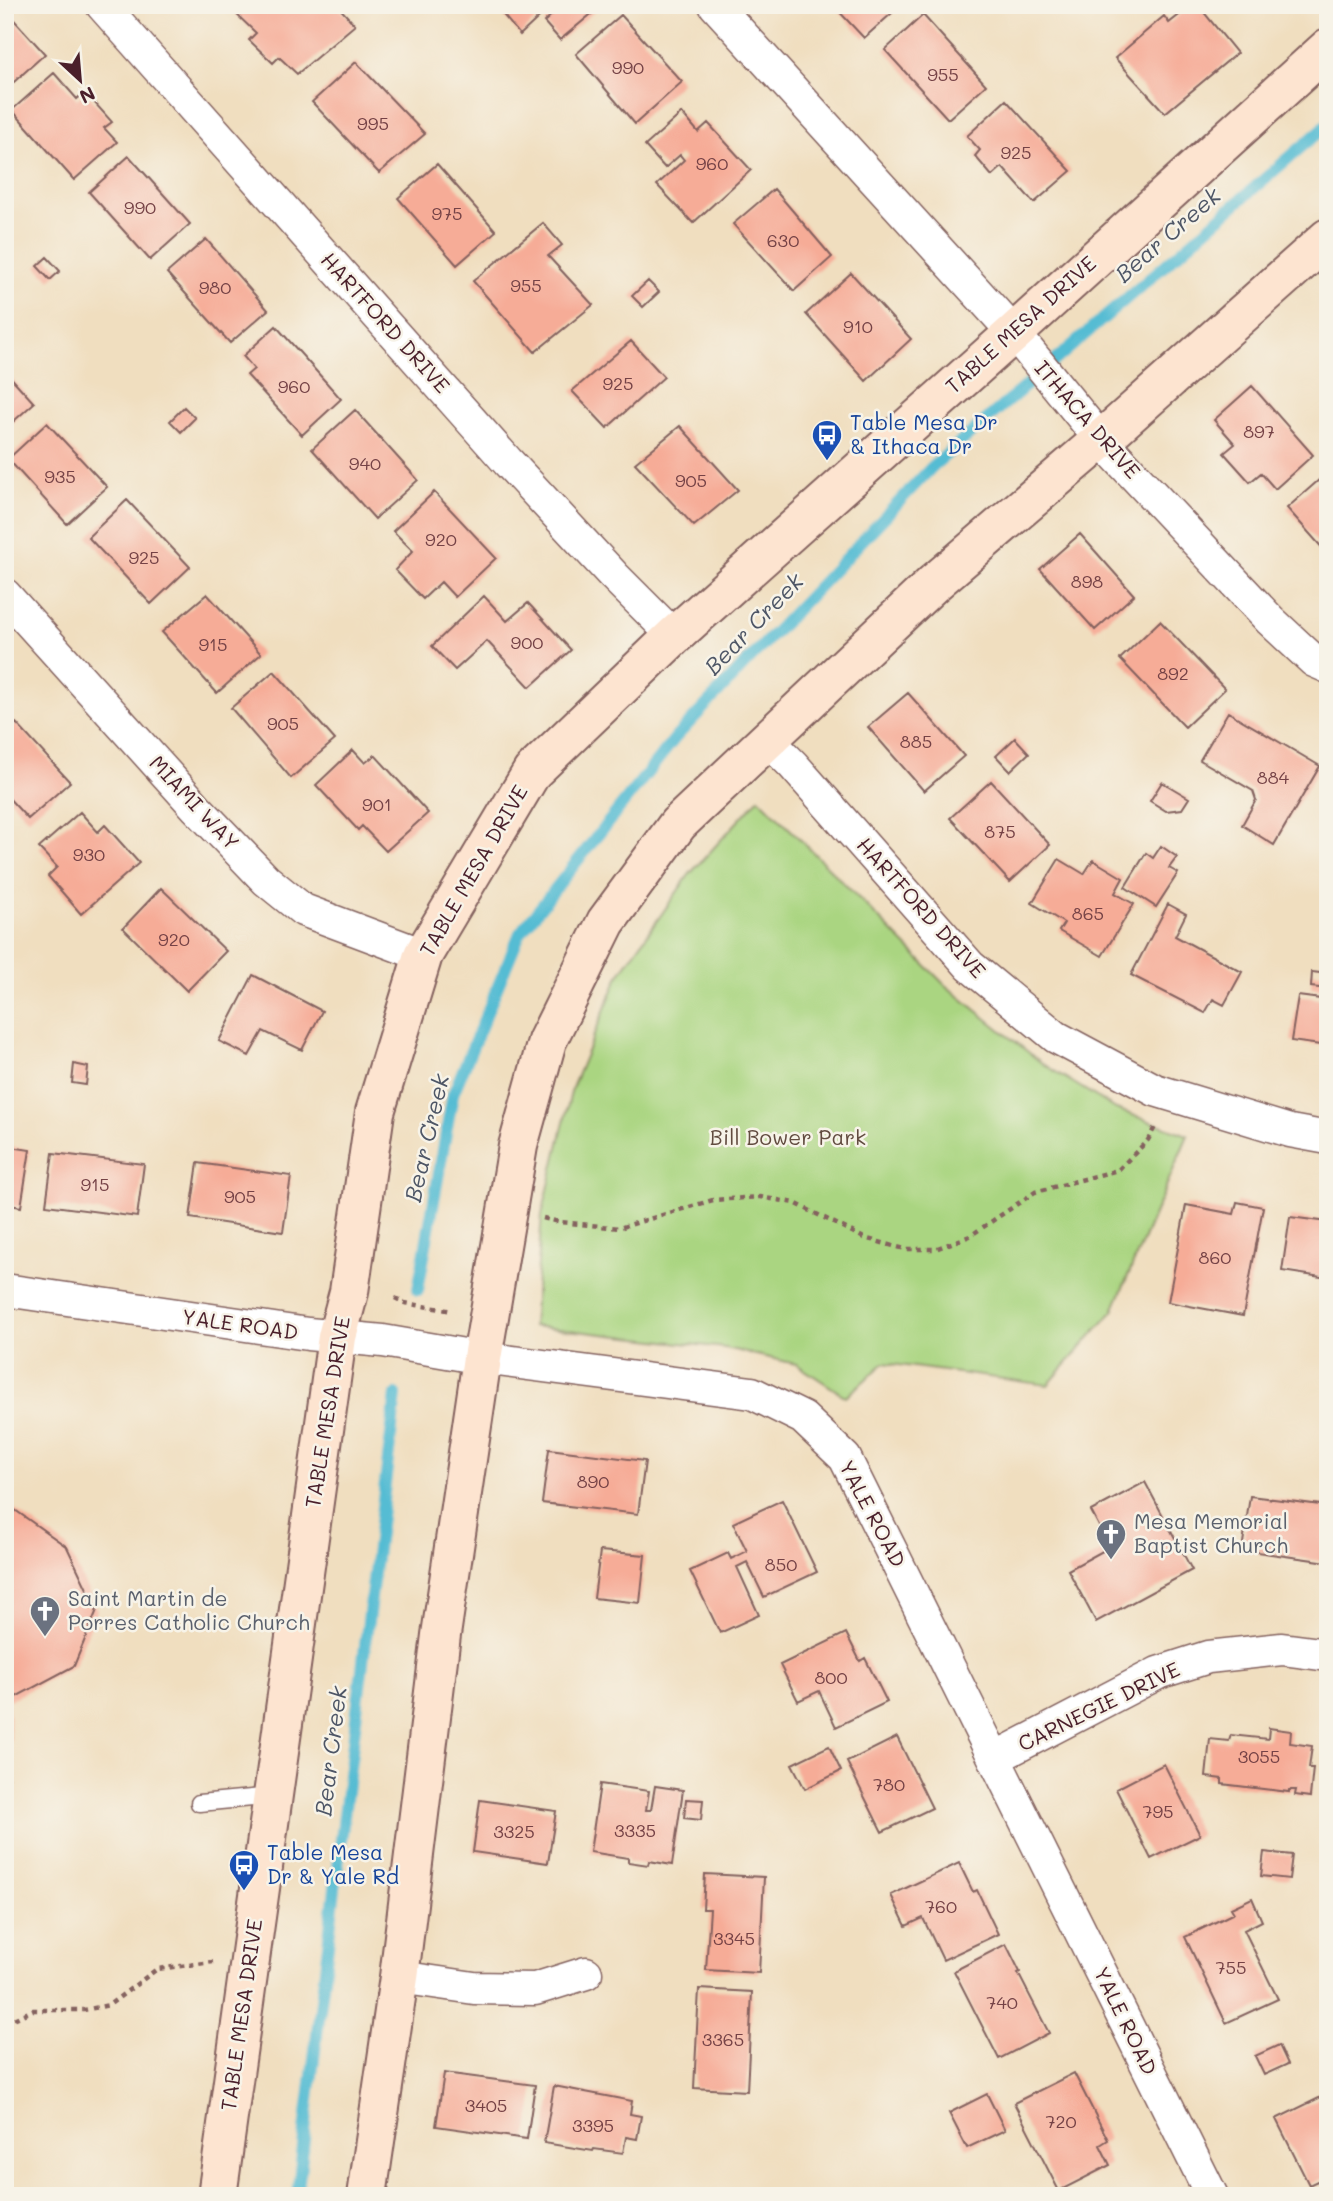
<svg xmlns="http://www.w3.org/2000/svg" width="1333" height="2201" font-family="Mali,sans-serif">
<rect width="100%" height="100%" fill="#f7f3e8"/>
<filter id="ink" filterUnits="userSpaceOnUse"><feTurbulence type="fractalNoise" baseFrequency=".0143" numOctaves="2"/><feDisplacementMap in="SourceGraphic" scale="14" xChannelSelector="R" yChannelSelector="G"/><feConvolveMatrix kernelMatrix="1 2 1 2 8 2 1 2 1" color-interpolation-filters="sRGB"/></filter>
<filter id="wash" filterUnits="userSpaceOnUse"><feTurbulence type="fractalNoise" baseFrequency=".00686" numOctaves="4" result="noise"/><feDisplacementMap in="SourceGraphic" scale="28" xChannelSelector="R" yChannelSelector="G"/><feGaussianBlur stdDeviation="1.57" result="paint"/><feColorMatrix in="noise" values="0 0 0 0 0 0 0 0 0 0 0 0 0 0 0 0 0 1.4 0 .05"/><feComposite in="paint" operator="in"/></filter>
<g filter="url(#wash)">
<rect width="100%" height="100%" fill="#f0debf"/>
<path fill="#aad581" stroke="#7a7a56" stroke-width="2" d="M759,798L945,985L1043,1064L1116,1109L1188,1135L1113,1311L1048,1385L884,1363L846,1397L796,1364L725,1348L533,1326L542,1215L572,1088L619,975L689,875Z"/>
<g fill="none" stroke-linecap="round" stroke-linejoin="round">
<path stroke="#55bcd3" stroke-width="12" d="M418,1290L453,1094L520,933L676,737L932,467L1328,124
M297,2196L396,1395"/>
</g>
<g id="blocks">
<path fill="#f6ac97" d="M235,5H337L355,25L297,74L279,57L273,63L249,40L256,33L231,9Z
M495,5H552L520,35Z
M554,5H592L596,10L560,40L544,22L558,9Z
M833,5H901L864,38Z
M1192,5H1198L1237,53L1165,113L1115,58L1164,16L1169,23Z
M5,10L45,54L5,90Z
M621,15L682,82L635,124L576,54Z
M923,15L986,85L948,119L885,50Z
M356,62L425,134L379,173L312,102Z
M54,73L77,99L85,92L112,122L104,128L117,142L74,180L12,110Z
M1006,100L1071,171L1034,203L1002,167L992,176L975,156L980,150L967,136Z
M682,113L698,132L708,123L751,170L693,223L657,185L684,160L680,155L665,168L645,146Z
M129,156L190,224L150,260L89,192Z
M437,164L496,231L457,265L398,198Z
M774,189L832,257L794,291L733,224Z
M543,223L562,245L548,256L593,305L535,352L473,281Z
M206,239L268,310L230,343L167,273Z
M47,257L60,271L50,280L37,266Z
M851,273L911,339L866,381L806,314Z
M648,281L659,292L643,307L632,296Z
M276,326L341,399L302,435L247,375L254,369L243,356Z
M631,341L664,377L607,428L572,391Z
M5,371L34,403L5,429Z
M1252,386L1313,455L1275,489L1261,473L1250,482L1224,453L1235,444L1214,420Z
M184,407L195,418L181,432L170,421Z
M355,410L418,480L375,519L312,449Z
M47,423L107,487L67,524L8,459Z
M680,426L738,490L694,526L635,463Z
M1328,472V548L1325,551L1287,508Z
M434,492L496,558L455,597L441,582L423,599L395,570L413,551L393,531Z
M127,500L190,567L151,604L88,537Z
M1080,534L1134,595L1095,630L1040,569Z
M207,594L261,654L217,693L162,632Z
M484,596L507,621L528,603L571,650L530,687L487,641L455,670L432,646Z
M1160,621L1225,689L1185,727L1120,659Z
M274,671L335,740L291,778L231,708Z
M908,693L964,756L924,791L868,727Z
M1228,712L1320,766L1274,845L1242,825L1256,800L1253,791L1200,760Z
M16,723L70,782L28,819L5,794V732Z
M1015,738L1029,753L1010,771L996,756Z
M353,750L365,763L375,755L428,813L386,851L362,826L358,830L316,785Z
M991,781L1050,845L1010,882L950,818Z
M1162,782L1189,798L1182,809L1166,811L1150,801Z
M80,812L98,832L105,825L139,863L81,914L48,876L57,867L39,848Z
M1161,846L1177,857L1169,868L1178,873L1156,907L1125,887L1146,853L1153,858Z
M1059,859L1084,874L1093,860L1123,878L1115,893L1134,904L1102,956L1059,931L1064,923L1032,903Z
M161,888L226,951L187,991L123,928Z
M1168,904L1186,914L1175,936L1242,972L1224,1005L1213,999L1205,1013L1131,975Z
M1312,972L1328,974V989L1311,987Z
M253,975L322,1011L302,1050L263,1031L249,1056L219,1041Z
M1298,996L1328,1000V1046L1291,1041Z
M74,1064L88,1067L86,1085L72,1083Z
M5,1146L30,1150L21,1207L5,1204Z
M53,1153L144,1164L137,1217L46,1205Z
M198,1163L291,1176L283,1232L190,1218Z
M1237,1202L1263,1207L1243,1316L1168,1302L1186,1205L1234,1214Z
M1290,1217L1328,1222V1278L1282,1271Z
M549,1449L645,1461L638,1514L542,1503Z
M1145,1482L1192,1570L1096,1622L1068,1570L1110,1547L1091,1511Z
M1250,1496L1328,1506V1562L1242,1550Z
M782,1500L817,1572L764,1597L747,1562L737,1567L759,1615L720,1633L690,1571L728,1553L731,1559L747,1551L733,1523Z
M5,1505H8L67,1547L97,1610L74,1666L8,1701L11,1741L5,1739Z
M600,1551L645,1555L640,1603L594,1598Z
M846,1633L860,1661L865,1658L887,1702L836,1727L819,1691L798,1701L780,1665Z
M1269,1728L1291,1731L1290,1743L1312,1746L1309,1768H1313L1310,1797L1295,1795L1296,1790H1289V1792L1222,1784V1779L1206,1777L1210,1739L1229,1741L1231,1735L1268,1739Z
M897,1737L932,1808L882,1832L847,1762Z
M829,1746L841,1771L805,1789L792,1764Z
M1164,1764L1200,1835L1151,1859L1116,1789Z
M600,1784L649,1791L646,1810H651L655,1786L683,1790L672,1865L649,1861L648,1865L628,1862V1858L590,1852Z
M686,1799L703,1800L701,1820L684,1818Z
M480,1800L556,1811L548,1863L473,1852Z
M1264,1852L1292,1855L1289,1879L1261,1876Z
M959,1863L973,1892L977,1890L998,1934L943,1960L923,1918L906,1926L891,1895Z
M705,1874L764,1877L759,1973L706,1970L710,1909H703Z
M1252,1898L1262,1921L1244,1930L1278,1999L1226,2023L1185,1937L1234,1913L1231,1908Z
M1006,1944L1020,1972L1018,1973L1049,2033L999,2059L954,1971Z
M699,1989L752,1992L747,2091L694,2088Z
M1279,2045L1288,2064L1264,2075L1255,2056Z
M444,2073L535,2085L527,2139L436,2126Z
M1074,2073L1108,2140L1100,2145L1110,2165L1059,2191L1014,2103Z
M554,2086L632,2101L630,2114L641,2116L637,2139L626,2137L623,2153L594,2149L593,2151L544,2143Z
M987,2094L1005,2130L967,2148L949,2113Z
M1327,2094L1328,2176L1309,2185L1276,2119Z"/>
</g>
</g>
<g filter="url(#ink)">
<use href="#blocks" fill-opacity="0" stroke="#84625f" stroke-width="2"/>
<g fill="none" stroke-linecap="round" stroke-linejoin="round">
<g stroke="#84625f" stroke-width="19">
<path id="lane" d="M199,1803L273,1796"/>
</g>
<g stroke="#84625f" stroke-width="35">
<path id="street" d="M102,5L508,462L614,576L674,636
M715,5L1014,333L1101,440L1270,620L1314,661L1328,667
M5,595L197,808L266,880L303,910L423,955
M769,741L793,765L970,966L1056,1037L1155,1090L1290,1131L1328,1138
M5,1290L308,1334L383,1341L482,1358L752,1393L803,1418L845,1458L1212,2196
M995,1758L1158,1673L1208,1657L1282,1649L1328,1655
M399,1977L474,1988L535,1989L586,1973"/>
</g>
<g stroke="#84625f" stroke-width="42">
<path id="secondary" d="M217,2196L337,1337L349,1292L375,1112L423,955L532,772L674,636L1014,333L1328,48
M367,2196L399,1977L441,1635L482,1358L518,1146L547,1041L606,922L678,824L933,584L1101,440L1328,238"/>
</g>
<path stroke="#84625f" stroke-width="4.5" stroke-dasharray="5 5" stroke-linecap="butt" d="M543,1218L559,1222L619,1228L713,1200L760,1197L795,1203L864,1238L905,1249H935L970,1236L1035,1192L1118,1170L1148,1140L1155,1127
M395,1298L405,1303L453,1311
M5,1777L13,1775
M5,2023L33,2010H84L109,2005L157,1969L213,1962"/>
<use href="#lane" stroke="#fff" stroke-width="16"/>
<use href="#street" stroke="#fff" stroke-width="32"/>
<use href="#secondary" stroke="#fde4d0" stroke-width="38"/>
</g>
</g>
<defs>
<g id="bus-pin" transform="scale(1.575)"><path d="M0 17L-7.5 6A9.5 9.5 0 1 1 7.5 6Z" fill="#1a4fb4" stroke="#f7f3e8"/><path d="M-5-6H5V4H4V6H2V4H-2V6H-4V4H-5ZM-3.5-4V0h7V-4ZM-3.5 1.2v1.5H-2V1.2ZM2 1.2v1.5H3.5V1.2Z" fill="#fff"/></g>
<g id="church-pin" transform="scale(1.575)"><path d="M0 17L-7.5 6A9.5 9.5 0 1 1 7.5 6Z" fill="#6b7280" stroke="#f7f3e8"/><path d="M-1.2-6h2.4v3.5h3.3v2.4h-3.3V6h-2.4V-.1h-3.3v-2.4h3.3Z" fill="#fff"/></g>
</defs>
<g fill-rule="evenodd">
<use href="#bus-pin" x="827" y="435"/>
<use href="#church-pin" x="1111" y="1534"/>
<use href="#church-pin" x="45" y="1611"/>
<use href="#bus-pin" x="244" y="1865"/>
</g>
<g text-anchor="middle" stroke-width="5" stroke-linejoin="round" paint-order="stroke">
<g font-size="18" fill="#754246">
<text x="628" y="74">990</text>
<text x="943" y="81">955</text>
<text x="373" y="130">995</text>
<text x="1016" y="159">925</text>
<text x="712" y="170">960</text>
<text x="140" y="214">990</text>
<text x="447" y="220">975</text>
<text x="783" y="247">630</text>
<text x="526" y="292">955</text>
<text x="215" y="294">980</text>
<text x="858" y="333">910</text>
<text x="618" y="390">925</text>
<text x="294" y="393">960</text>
<text x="1259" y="438">897</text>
<text x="365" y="470">940</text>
<text x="60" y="483">935</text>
<text x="691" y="487">905</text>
<text x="441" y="546">920</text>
<text x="144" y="564">925</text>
<text x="1087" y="588">898</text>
<text x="527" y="649">900</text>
<text x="213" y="651">915</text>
<text x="1173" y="680">892</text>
<text x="283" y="730">905</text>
<text x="916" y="748">885</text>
<text x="1273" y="784">884</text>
<text x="377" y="811">901</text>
<text x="1000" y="838">875</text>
<text x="89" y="861">930</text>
<text x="1088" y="920">865</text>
<text x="174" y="946">920</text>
<text x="95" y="1191">915</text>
<text x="240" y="1203">905</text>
<text x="1215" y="1264">860</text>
<text x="593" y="1488">890</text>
<text x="781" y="1571">850</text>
<text x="831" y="1684">800</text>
<text x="1259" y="1763">3055</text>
<text x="889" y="1791">780</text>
<text x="1158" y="1818">795</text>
<text x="635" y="1837">3335</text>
<text x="514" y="1838">3325</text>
<text x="941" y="1913">760</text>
<text x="734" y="1945">3345</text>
<text x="1231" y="1974">755</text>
<text x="1002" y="2009">740</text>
<text x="723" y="2046">3365</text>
<text x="486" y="2112">3405</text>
<text x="1061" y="2128">720</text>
<text x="593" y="2132">3395</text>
</g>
<g font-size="21" fill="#4a1f2b" stroke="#f7f3e8">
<text transform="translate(385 323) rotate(48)" y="7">HARTFORD DRIVE</text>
<text transform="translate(1021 325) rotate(-42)" y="7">TABLE MESA DRIVE</text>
<text transform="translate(1087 420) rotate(49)" y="7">ITHACA DRIVE</text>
<text transform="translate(194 803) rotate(47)" y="7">MIAMI WAY</text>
<text transform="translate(474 871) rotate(-60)" y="7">TABLE MESA DRIVE</text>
<text transform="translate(921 908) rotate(48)" y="7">HARTFORD DRIVE</text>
<text transform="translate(240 1325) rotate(8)" y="7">YALE ROAD</text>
<text transform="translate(328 1412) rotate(-81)" y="7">TABLE MESA DRIVE</text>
<text transform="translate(872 1514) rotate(62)" y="7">YALE ROAD</text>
<text transform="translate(1099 1707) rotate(-26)" y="7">CARNEGIE DRIVE</text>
<text transform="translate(242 2015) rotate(-82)" y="7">TABLE MESA DRIVE</text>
<text transform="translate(1125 2021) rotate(64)" y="7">YALE ROAD</text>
</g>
<g font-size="21" fill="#164399" stroke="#f7f3e8" text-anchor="start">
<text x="850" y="430">Table Mesa Dr<tspan x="850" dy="24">&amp; Ithaca Dr</tspan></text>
<text x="267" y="1860">Table Mesa<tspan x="267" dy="24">Dr &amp; Yale Rd</tspan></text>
</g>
<g font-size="21" fill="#624c40" stroke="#f7f3e8">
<text x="788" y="1145">Bill Bower Park</text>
</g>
<g font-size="21" fill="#5b616d" stroke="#f7f3e8" text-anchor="start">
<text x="1134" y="1529">Mesa Memorial<tspan x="1134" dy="24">Baptist Church</tspan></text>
<text x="68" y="1606">Saint Martin de<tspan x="68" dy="24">Porres Catholic Church</tspan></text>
</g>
<g font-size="23" font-style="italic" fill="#4e5666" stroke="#f7f3e8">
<text transform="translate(1168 235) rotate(-41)" y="8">Bear Creek</text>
<text transform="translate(754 624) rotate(-46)" y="8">Bear Creek</text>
<text transform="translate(427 1138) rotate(-77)" y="8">Bear Creek</text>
<text transform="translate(331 1751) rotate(-83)" y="8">Bear Creek</text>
</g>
</g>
<rect width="1333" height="2201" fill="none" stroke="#f7f3e8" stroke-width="28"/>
<g transform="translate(80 80) rotate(154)" stroke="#f7f3e8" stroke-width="5" paint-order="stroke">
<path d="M0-5L12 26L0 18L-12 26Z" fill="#4a1f2b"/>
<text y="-10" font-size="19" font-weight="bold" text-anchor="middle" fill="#4a1f2b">N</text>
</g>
</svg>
